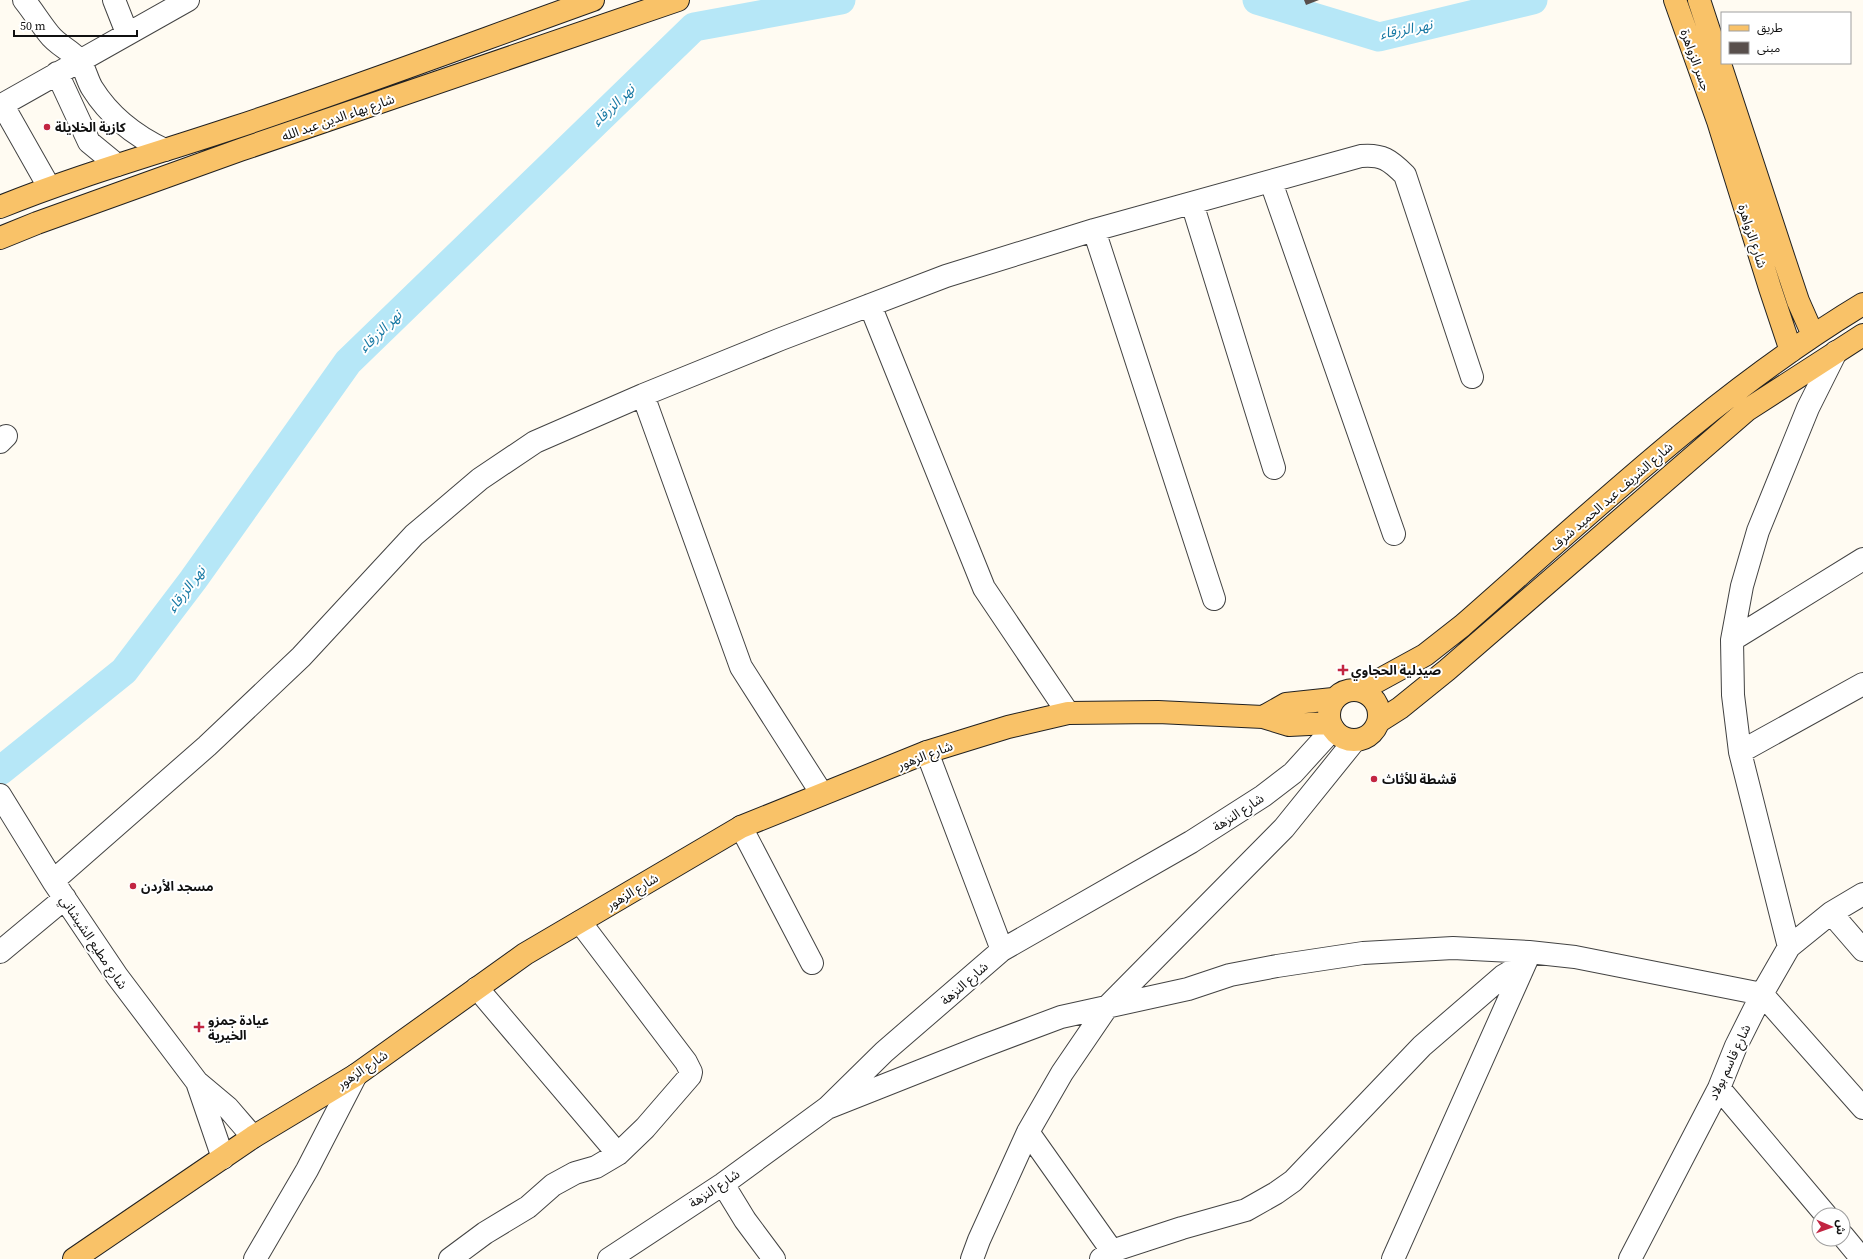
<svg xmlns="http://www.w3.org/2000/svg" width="1863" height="1259" font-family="'Source Serif 4','Noto Sans Arabic',serif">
<rect width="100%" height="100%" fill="#fffbf2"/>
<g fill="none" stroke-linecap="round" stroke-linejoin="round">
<path stroke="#b6e7f7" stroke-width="29" d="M1257,0L1379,37L1533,0
M0,771L124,671L193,580L348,362L694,27L841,0"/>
</g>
<path fill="#584f4c" d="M1304,0H1319L1306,5Z"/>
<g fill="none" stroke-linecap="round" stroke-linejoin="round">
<g stroke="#434343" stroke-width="24">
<path id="minor" d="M24,0C33,11 40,23 49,34C57,45 71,50 79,60C85,68 87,80 92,88C110,117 135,136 165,150
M114,0L127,33
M57,73L89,142L117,165
M2,104L49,187
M0,106L188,0
M1271,182L1394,534
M1192,203L1274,468
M1094,230L1214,599
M870,305L984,588L1068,713
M643,395L741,667L822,794
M0,442L6,436
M1732,640L1863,559
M927,752L1002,950
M1740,752L1863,684
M0,795L53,881L117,976L197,1082L228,1108L253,1137
M741,827L812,963
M53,881L207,746L301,657L414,535L480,479L535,442L643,395L781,339L946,276L1094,230L1361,156C1382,154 1390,160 1405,175L1472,377
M1831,913L1863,950
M1789,947L1740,752L1733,695L1732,640L1742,586L1758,531L1808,408L1836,352
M0,952L65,898
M477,988L618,1154
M197,1082L223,1158
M1719,1088L1826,1215
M827,1108L981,1047L1061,1017L1188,989L1230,975L1277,966L1363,953L1453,948L1529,952L1575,957L1762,994L1863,1108
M1028,1132L1112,1251
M723,1184L745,1220L774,1259
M1843,1236L1862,1259
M255,1259L307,1170L356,1075
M450,1259L485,1233L528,1207L553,1185L575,1173L596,1167L618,1154L645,1128L690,1076L691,1072L686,1062L580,922
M609,1259L723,1184L827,1108L884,1052L1002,950L1191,842L1263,796L1293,773L1333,729
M972,1259L979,1240L1028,1132L1062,1073L1107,1007L1284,828L1355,740
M1101,1259L1112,1251L1182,1228L1246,1210L1276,1193L1293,1181L1422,1046L1503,976L1525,963
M1393,1259L1527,959
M1630,1259L1719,1088L1736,1046L1762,994L1789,947L1831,913L1863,894"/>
</g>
<g stroke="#212121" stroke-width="24">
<path id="major" d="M1675,0L1718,121L1770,288L1791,351
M1699,0L1785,262L1798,301L1813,335
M0,207C76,176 155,154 233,128C354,88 473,43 593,0
M0,238L37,223L240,150L678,0
M1329 715a25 25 0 1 1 50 0a25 25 0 1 1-50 0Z
M1361,690L1425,655L1462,626C1590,514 1717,392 1863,304
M1263,717L1286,704L1333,699
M1378,722L1400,708L1447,670L1747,410L1863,335
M74,1259L253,1137L356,1075L525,954L741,827L927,752L1008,727L1068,713L1158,712L1263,717L1289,725L1329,723"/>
</g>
<use href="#minor" stroke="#fff" stroke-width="22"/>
<use href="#major" stroke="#f9c268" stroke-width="22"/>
</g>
<g fill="#c22542" stroke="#fff" stroke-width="1.5">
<circle cx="47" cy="127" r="4"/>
<path d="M1341 664h4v4h4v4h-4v4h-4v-4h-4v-4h4z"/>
<circle cx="1374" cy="779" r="4"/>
<circle cx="133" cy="886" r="4"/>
<path d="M197 1021h4v4h4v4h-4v4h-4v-4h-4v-4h4z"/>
</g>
<g text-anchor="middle" stroke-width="4" stroke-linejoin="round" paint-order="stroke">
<g font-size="13" fill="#101010" stroke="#fff">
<text transform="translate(1696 60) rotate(70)" y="5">جسر الزواهرة</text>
<text transform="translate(338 117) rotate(-19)" y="5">شارع بهاء الدين عبد الله</text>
<text transform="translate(1753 236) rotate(72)" y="5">شارع الزواهرة</text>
<text transform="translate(1611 496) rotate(-41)" y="5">شارع الشريف عبد الحميد شرف</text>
<text transform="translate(925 755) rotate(-21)" y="5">شارع الزهور</text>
<text transform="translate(1238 812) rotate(-33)" y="5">شارع النزهة</text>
<text transform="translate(632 891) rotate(-31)" y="5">شارع الزهور</text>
<text transform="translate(94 942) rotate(56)" y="5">شارع مطيع الشيشاني</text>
<text transform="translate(964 983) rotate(-41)" y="5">شارع النزهة</text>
<text transform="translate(1729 1062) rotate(-65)" y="5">شارع قاسم بولاد</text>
<text transform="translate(362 1069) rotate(-34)" y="5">شارع الزهور</text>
<text transform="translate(714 1188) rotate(-34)" y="5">شارع النزهة</text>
</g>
<g font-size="13" font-weight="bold" fill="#101010" stroke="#fff" text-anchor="start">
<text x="55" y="132">كازية الخلايلة</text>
<text x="1351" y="675">صيدلية الحجاوي</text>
<text x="1382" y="784">قشطة للأثاث</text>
<text x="141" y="891">مسجد الأردن</text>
<text x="208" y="1025">عيادة جمزو<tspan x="208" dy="15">الخيرية</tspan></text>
</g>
<g font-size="14" font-style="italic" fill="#1779a4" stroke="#fff">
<text transform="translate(1406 29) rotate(-11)" y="5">نهر الزرقاء</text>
<text transform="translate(613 105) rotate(-44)" y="5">نهر الزرقاء</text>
<text transform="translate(380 331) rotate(-44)" y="5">نهر الزرقاء</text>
<text transform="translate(186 589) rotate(-53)" y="5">نهر الزرقاء</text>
</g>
</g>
<rect x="1721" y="12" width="130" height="52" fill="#ffffff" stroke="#9f9f9f"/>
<rect x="1729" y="25" width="20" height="6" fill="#f9c268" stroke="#9f9f9f"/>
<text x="1757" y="32" font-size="12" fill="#101010">طريق</text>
<rect x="1729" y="42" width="20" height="12" fill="#584f4c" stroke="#9f9f9f"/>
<text x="1757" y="52" font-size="12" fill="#101010">مبنى</text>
<g transform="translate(1831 1227) rotate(92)"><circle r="19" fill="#ffffff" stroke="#9f9f9f"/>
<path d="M0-3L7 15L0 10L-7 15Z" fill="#c22542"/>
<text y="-6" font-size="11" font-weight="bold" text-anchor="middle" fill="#101010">ش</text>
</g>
<path d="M14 30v6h123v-6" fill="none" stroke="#101010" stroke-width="2"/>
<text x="20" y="30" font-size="12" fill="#101010" stroke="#ffffff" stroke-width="3" paint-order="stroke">50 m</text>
</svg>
